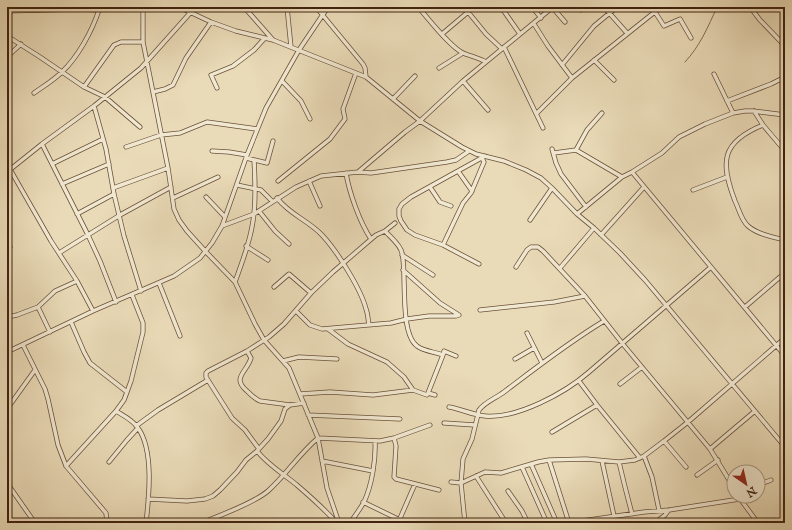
<svg xmlns="http://www.w3.org/2000/svg" width="792" height="530" font-family="'IM FELL English',serif">
<rect width="100%" height="100%" fill="#eadbb8"/>
<filter id="stains"><feTurbulence type="fractalNoise" baseFrequency=".005" numOctaves="4"/><feColorMatrix values="0 0 0 0 .2 0 0 0 0 .09 0 0 0 0 .02 0 0 0 .5 -.17"/></filter>
<radialGradient id="worn" r=".72"><stop offset=".6" stop-color="#630" stop-opacity="0"/><stop offset="1" stop-color="#630" stop-opacity=".3"/></radialGradient>
<g fill="none" stroke-linecap="round" stroke-linejoin="round">
<path stroke="#836c53" stroke-width="1" d="M685,62C700,46 708,27 717,7"/>
<g stroke="#6a513a" stroke-width="5">
<path id="minor" d="M143,7V42L168,168L174,209L179,220L187,231L206,252L235,282L255,324L264,340L289,368L318,438L327,488L339,523
M179,7L211,22L236,31L273,40L366,77
M244,7L273,40
M287,7L291,47
M316,7L363,64L365,68L366,77L420,121L462,147L476,154L504,161L526,170L541,178L552,188L577,214L594,228L620,253L645,280L785,447
M418,7C429,19 449,46 463,53C470,56 479,58 486,62
M464,7L486,34L502,49
M501,7L520,34
M532,7L541,18
M580,7L581,10
M604,7L627,33
M750,7L760,20L785,46
M553,8L565,22
M7,11L81,9L99,10L123,7
M655,12L664,26L680,19L691,38
M534,24L548,46L572,78
M442,34L474,7
M7,36L40,57L84,87L105,97L140,127
M504,47L543,128
M7,57L21,44
M594,60L614,80
M562,65L594,26L617,7
M439,68L463,53
M714,74L733,113
M282,81L301,101L310,119
M463,81L488,110
M84,87L114,45L121,42H143
M217,88L211,75L233,66L254,50L264,39
M153,92L165,89L173,85L186,58L211,22
M34,93C44,86 54,80 62,72C78,57 92,31 99,10
M393,99L415,76
M727,101L771,84L785,77
M94,106L106,149L114,194L124,236L141,291
M754,111L763,125L785,151
M537,113L572,78L661,7
M763,125C721,142 720,162 735,201C739,209 741,220 748,226C757,234 773,237 785,240
M42,144L88,235L100,261L116,302
M126,147L161,135L180,133L207,122L257,129
M552,149L556,163L561,174L586,207
M576,150L587,130L602,113
M212,151L229,152L247,155
M554,153L576,150L622,177
M246,158L267,163L273,141
M7,164L51,241L77,281L93,311
M52,164L103,139
M458,171L472,191
M7,172L42,144L94,106L141,68L191,12
M358,172L405,132L420,121L463,81L553,7
M632,172L785,356
M346,173C349,192 360,223 371,239
M278,181L330,139L345,119L343,109L356,73
M309,181L320,206
M62,184L109,164
M237,185L261,190L272,201
M430,187L440,202L451,206
M113,188L168,168
M693,190L727,177
M206,197L225,217
M173,198L218,177
M277,198C290,215 308,220 322,235C337,251 361,289 366,309C368,314 368,320 369,325
M259,211L275,231L289,244
M77,214L114,194
M577,214L622,177L632,172L662,153L679,137L705,124L733,113L745,111H753L785,115
M530,220L552,188
M222,226L254,214L296,187L321,176L358,172L371,173L447,162L456,160L469,151
M385,231C391,238 400,244 402,253C407,272 399,333 417,346C423,351 435,352 443,355L428,393
M601,235L644,187
M7,241L10,247L7,252
M443,245L463,203L471,193L484,162L482,158
M246,246L268,260
M59,253L120,215L171,187
M402,255L433,275
M479,264L443,245L415,235L407,230L401,221L399,216V209L402,204L411,197L485,156
M516,267L527,250L531,247H538L543,251L585,296L622,343L710,449L734,488
M560,268L594,228
M235,282C243,260 252,236 254,213C256,195 255,178 254,160
M159,283L180,336
M274,287L289,274L311,293
M38,307L50,332
M745,307L780,277L785,276
M480,310L554,302L585,296
M296,311L310,325L322,329L391,323L407,319L429,316H456L459,315L440,303L403,270
M7,317L17,315L38,307L55,291L77,281
M71,322L84,352L90,363L127,392
M328,329L348,344L387,362L404,377L413,390
M527,333L542,363
M23,345L45,389L48,399L58,445L66,466L106,513L107,523
M247,351L251,358C247,372 231,378 247,391C251,395 255,399 260,401L290,405L304,403
M7,352L93,311L174,276L200,258L212,243L222,226L247,155L266,108L299,50L328,7
M443,355L444,351L456,356
M515,359L534,348
M283,361L299,357L337,359
M579,381L597,405L640,458
M620,384L642,367
M300,394L330,392L373,395L413,390L427,395L428,393L435,395
M449,407C461,409 473,415 485,416C517,419 565,393 589,372L711,267
M7,409L35,370
M116,411C124,416 133,420 138,428C154,450 149,497 146,523
M308,415L400,419
M444,423L475,425
M136,426L158,410L208,380
M552,432L597,405
M394,438L396,446L394,477L396,479L439,490
M664,441L686,467
M259,449L245,430L232,418L206,377V373L208,371L247,351L269,337L284,324L311,293L333,272L376,235L385,231L395,223
M710,449L755,411
M257,451C269,466 284,474 298,486C312,498 325,510 337,523
M644,456L652,477L659,510
M549,460L569,523
M322,461L373,471
M602,461L614,516
M109,462L127,440L138,428
M619,462L625,487L632,514
M531,464L557,523
M66,466L116,411L124,400L127,392L131,381L143,332V323L132,295
M522,467L547,523
M697,475L718,460
M476,476L506,523
M451,482L461,483L485,472L501,473L538,462L549,460L586,459L619,462L635,460L644,456L664,441L688,422L785,338
M7,483L35,523
M758,485L771,480
M508,491L522,511L528,523
M738,496L758,523
M148,499L187,501L205,499L213,496L220,490L237,472L246,460L257,451L268,439L281,421L285,409L290,405
M363,502L400,520
M201,523C219,516 254,503 268,491C286,475 299,454 318,438L380,441L394,438L430,425
M350,523C355,516 360,509 364,502C372,485 376,459 375,441
M398,523L415,484
M465,523L461,483L463,459L472,439L479,410C485,402 496,398 504,392C537,367 569,342 604,321
M568,523L644,512L669,510L740,499
M655,523L665,515L669,510"/>
</g>
<use href="#minor" stroke="#f1e8d1" stroke-width="3.5"/>
</g>
<rect width="792" height="530" fill="none" stroke="#eadbb8" stroke-width="24"/>
<rect x="8" y="8" width="776" height="514" fill="none" stroke="#402310" stroke-width="2"/>
<rect x="12" y="12" width="768" height="506" fill="none" stroke="#402310"/>
<g transform="translate(746 484) rotate(146)"><circle r="19" fill="#f1e8d1" stroke="#aa9984"/>
<path d="M0-3L7 15L0 10L-7 15Z" fill="#8f2418"/>
<text y="-6" font-size="11" font-weight="bold" text-anchor="middle" fill="#402310">N</text>
</g>
<rect width="100%" height="100%" filter="url(#stains)"/>
<rect width="100%" height="100%" fill="url(#worn)"/>
</svg>
